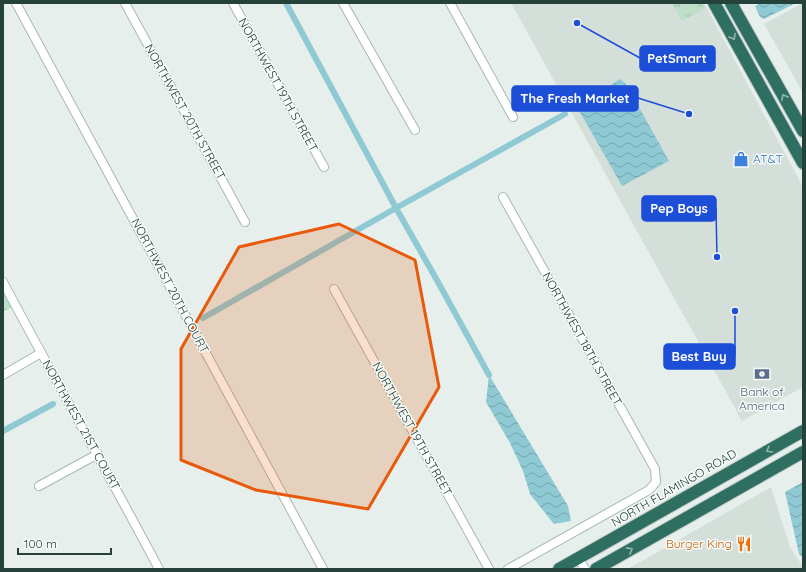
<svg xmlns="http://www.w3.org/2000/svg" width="806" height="572" font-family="Quicksand,sans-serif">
<defs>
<pattern id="grass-tufts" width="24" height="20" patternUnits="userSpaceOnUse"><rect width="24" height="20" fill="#bfe0c8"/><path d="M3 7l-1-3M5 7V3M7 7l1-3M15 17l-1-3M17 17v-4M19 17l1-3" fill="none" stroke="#a4c1ad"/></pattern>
<pattern id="park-crowns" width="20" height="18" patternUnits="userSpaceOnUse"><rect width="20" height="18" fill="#bfe0c8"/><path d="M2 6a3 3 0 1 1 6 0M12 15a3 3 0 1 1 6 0" fill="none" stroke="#a4c1ad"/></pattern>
<pattern id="water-waves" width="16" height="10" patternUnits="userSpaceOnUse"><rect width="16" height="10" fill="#8ec9d4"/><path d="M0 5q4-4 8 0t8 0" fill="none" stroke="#74a5ad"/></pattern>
</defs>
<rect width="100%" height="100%" fill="#e6efeb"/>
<path fill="#d4dfda" d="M511,3H704L803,187V387L742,421Z
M803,3V93L764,24Z
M771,487L790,547L803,567V569H628Z"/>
<path fill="url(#grass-tufts)" d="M672,3H702L705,8L682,21Z"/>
<path fill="url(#park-crowns)" d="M3,287L14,306L3,312Z"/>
<path fill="url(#water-waves)" d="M761,3H796L764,19L760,17L755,6Z
M620,79L626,84L669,161L622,186L577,107Z
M489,375L568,506L571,521L554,524L530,494L523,471L510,443L486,402Z
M803,482V558L799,554L785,492Z"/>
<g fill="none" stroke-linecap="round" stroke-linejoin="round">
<path stroke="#8ec9d4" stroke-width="6" d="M286,3L396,208L438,282L489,375
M203,318L396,208L565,114
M3,431L53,404"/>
<g stroke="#a8b8b2" stroke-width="10">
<path id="minor" d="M16,3L323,569
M125,3L245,222
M233,3L324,167
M343,3L415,130
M450,3L513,117
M503,197L655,469L656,482L649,490L508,569
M3,282C54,378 108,473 159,569
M334,289L489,569
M3,375L41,353
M39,486L98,454
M578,558L585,569"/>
</g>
<g stroke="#c2cac8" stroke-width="14">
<path id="highway" d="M714,3L803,163
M731,3L803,131
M559,569L803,431
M596,569L803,452"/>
</g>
<use href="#minor" stroke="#fff" stroke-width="8"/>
<use href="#highway" stroke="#2f6f62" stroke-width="12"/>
</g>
<defs><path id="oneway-chevron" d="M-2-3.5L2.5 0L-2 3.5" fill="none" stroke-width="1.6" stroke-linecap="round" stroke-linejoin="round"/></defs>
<g stroke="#93b5ae">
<use href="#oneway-chevron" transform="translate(733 37) rotate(61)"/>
<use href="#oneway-chevron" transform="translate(784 97) rotate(-119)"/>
<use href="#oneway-chevron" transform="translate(769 450) rotate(150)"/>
<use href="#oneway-chevron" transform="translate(630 550) rotate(-29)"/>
</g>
<path fill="#e8590c" fill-opacity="0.2" stroke="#e8590c" stroke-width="3" stroke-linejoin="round" d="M339,224L415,260L439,387L368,509L256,490L181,460V349L239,247Z"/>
<defs>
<g id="shop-bare" transform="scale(1.2)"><path d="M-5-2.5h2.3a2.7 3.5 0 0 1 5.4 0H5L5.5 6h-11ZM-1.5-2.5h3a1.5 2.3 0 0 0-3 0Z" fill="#3f7fe0" stroke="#f7fbf9" stroke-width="2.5" paint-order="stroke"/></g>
<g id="bank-bare" transform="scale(1.2)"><path d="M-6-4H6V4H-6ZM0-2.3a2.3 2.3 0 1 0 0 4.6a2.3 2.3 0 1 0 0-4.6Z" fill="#5c6f8a" stroke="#f7fbf9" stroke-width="2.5" paint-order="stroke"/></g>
<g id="restaurant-bare" transform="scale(1.2)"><path d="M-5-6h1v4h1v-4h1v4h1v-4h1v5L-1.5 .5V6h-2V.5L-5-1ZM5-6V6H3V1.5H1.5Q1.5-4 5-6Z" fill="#e8710a" stroke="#f7fbf9" stroke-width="2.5" paint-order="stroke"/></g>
</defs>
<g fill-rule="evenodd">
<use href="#shop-bare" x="741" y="159"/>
<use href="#bank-bare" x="762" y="374"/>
<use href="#restaurant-bare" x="744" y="544"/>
</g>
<g text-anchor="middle" stroke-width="3" stroke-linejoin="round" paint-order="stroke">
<g font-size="12" fill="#24423a" stroke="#f7fbf9">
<text transform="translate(278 85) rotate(61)" y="4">NORTHWEST 19TH STREET</text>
<text transform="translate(185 112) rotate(61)" y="4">NORTHWEST 20TH STREET</text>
<text transform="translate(170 286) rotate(62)" y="4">NORTHWEST 20TH COURT</text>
<text transform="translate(582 339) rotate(61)" y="4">NORTHWEST 18TH STREET</text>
<text transform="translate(81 425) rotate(61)" y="4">NORTHWEST 21ST COURT</text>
<text transform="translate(412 429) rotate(61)" y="4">NORTHWEST 19TH STREET</text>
<text transform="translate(674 488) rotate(-30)" y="4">NORTH FLAMINGO ROAD</text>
</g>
<g font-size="12" fill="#366cbe" stroke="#f7fbf9" text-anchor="start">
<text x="753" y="163">AT&amp;T</text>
</g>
<g font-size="12" fill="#4e5e75" stroke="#f7fbf9">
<text x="762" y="396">Bank of<tspan x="762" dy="14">America</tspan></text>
</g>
<g font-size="12" fill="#c56008" stroke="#f7fbf9" text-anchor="end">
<text x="732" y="548">Burger King</text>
</g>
</g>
<path fill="none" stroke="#1d4ed8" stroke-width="1.5" d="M577 23L640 58M689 114L638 98M717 257L716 208M735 311L735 357"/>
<g fill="#1d4ed8" stroke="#f7fbf9" stroke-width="1.5">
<circle cx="577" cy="23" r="4"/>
<circle cx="689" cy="114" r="4"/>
<circle cx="717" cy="257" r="4"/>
<circle cx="735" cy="311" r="4"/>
</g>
<g fill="#1d4ed8" stroke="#1d4ed8" stroke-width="1.5">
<rect x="640" y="46" width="75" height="25" rx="4"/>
<rect x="512" y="86" width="126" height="25" rx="4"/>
<rect x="642" y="196" width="74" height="25" rx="4"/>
<rect x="664" y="344" width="71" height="25" rx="4"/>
</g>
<g font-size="13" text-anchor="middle" font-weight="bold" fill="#fff">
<text x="677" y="63">PetSmart</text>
<text x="575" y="103">The Fresh Market</text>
<text x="679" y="213">Pep Boys</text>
<text x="699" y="361">Best Buy</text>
</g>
<rect width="806" height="572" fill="none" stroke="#24423a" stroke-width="8"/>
<path d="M18 548v6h93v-6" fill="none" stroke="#24423a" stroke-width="2"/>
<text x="24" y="548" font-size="12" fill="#24423a" stroke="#f7fbf9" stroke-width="3" paint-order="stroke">100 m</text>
</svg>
